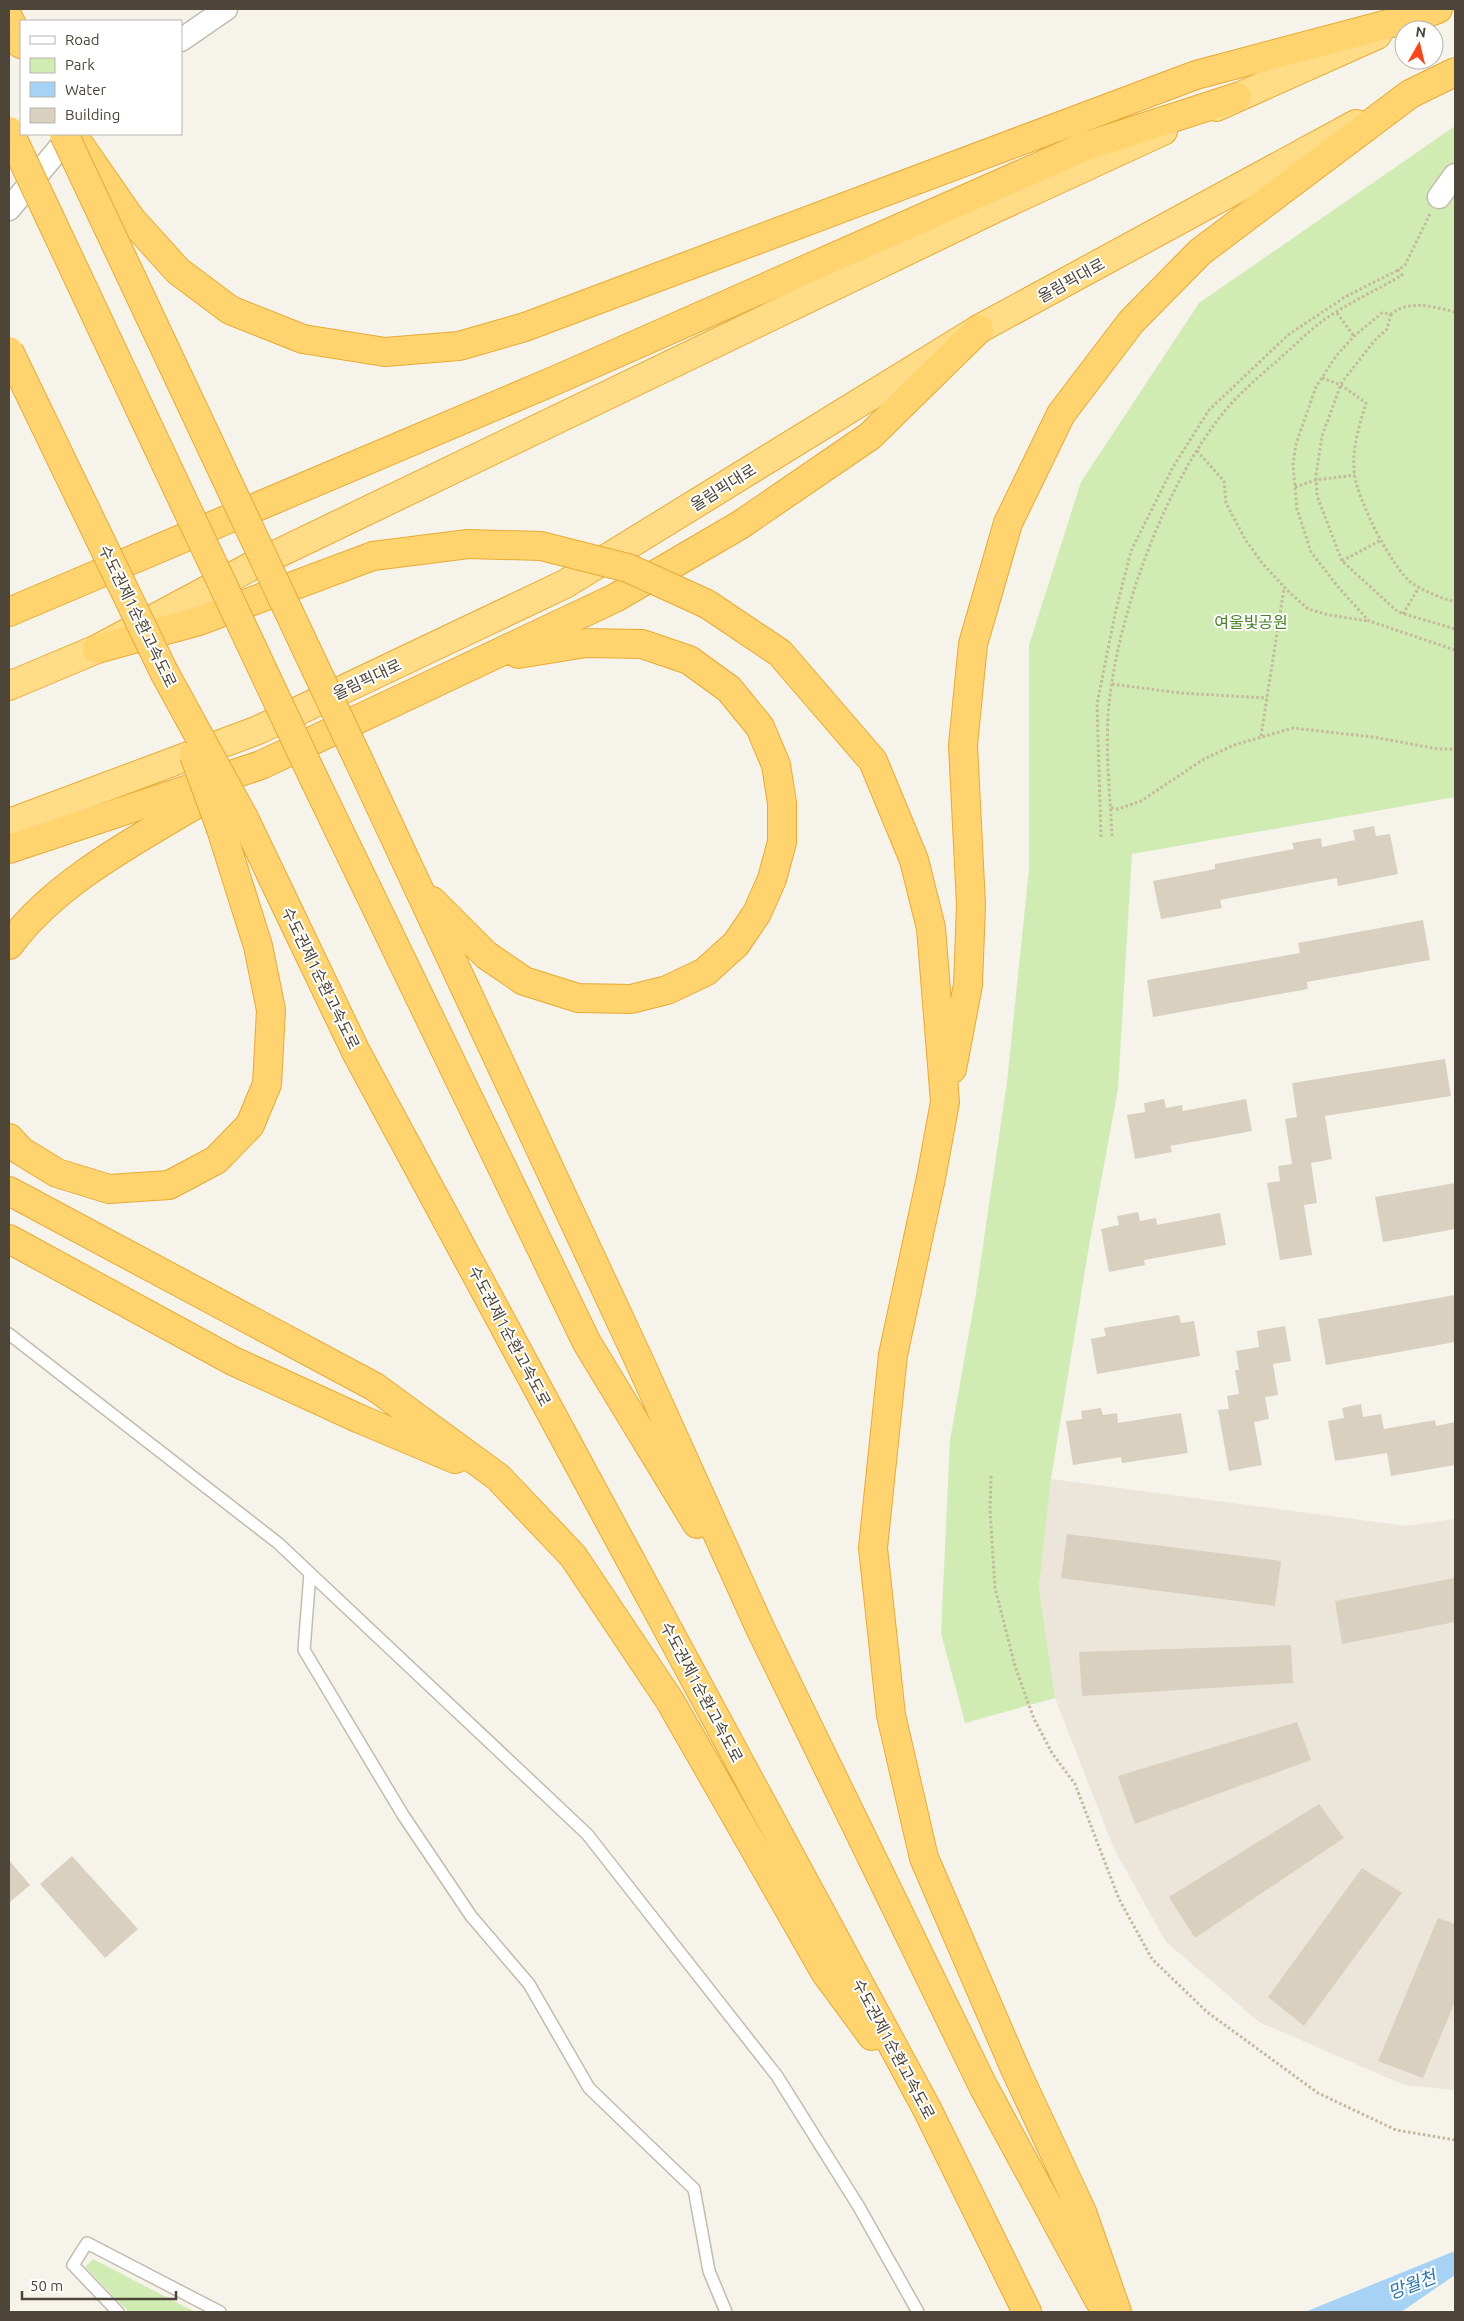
<svg xmlns="http://www.w3.org/2000/svg" width="1464" height="2321" font-family="Ubuntu,'Noto Sans KR',sans-serif">
<rect width="100%" height="100%" fill="#f6f3eb"/>
<path fill="#ebe6d9" d="M1051,1479L1407,1526L1455,1519V2090L1404,2085L1259,2022L1166,1942L1114,1849L1055,1698L1039,1587Z"/>
<path fill="#d0ecb3" d="M1455,126V797L1132,854L1118,1089L1089,1246L1051,1479L1039,1587L1055,1698L965,1723L941,1633L950,1440L976,1293L1007,1082L1029,869V645L1081,482L1199,303Z
M93,2259L195,2312H129L85,2267Z"/>
<path fill="#a6d2f5" d="M1455,2251V2275L1401,2312L1375,2311L1371,2312H1305Z"/>
<path fill="#d9d0c0" d="M1374,826L1376,836L1390,834L1398,874L1338,886L1337,878L1220,900L1222,908L1161,919L1153,881L1215,869V864L1294,849L1292,843L1321,838L1322,847L1355,840L1353,830Z
M1423,920L1430,960L1307,982L1308,989L1153,1017L1147,980L1300,953L1298,943Z
M1445,1059L1451,1096L1325,1116L1332,1159L1311,1163L1317,1203L1304,1205L1312,1255L1280,1260L1267,1183L1280,1181L1278,1166L1292,1164L1285,1119L1297,1117L1292,1083Z
M1164,1099L1166,1108L1182,1105L1183,1111L1246,1099L1252,1131L1170,1146L1172,1152L1135,1159L1127,1115L1145,1112L1144,1103Z
M1455,1183V1229L1383,1242L1375,1197Z
M1138,1212L1140,1221L1156,1218L1157,1225L1220,1213L1226,1245L1144,1260L1145,1265L1109,1272L1101,1229L1119,1225L1117,1216Z
M1455,1295V1342L1326,1365L1318,1319Z
M1179,1315L1181,1323L1194,1321L1200,1356L1097,1374L1091,1339L1106,1336L1104,1328Z
M1285,1326L1291,1361L1273,1364L1278,1395L1265,1397L1269,1419L1254,1422L1262,1465L1229,1471L1218,1410L1229,1409L1227,1396L1239,1394L1235,1370H1239L1236,1351L1259,1347L1257,1331Z
M1361,1404L1363,1417L1381,1414L1384,1429L1435,1420L1436,1426L1455,1422V1465L1391,1476L1387,1453L1335,1461L1328,1421L1344,1418L1342,1408Z
M1101,1408L1103,1415L1117,1413L1118,1423L1181,1413L1188,1453L1122,1463L1121,1457L1073,1465L1066,1421L1082,1419L1081,1411Z
M1067,1534L1281,1561L1275,1606L1061,1578Z
M1455,1578V1622L1342,1644L1335,1601Z
M1291,1645L1293,1683L1082,1696L1079,1652Z
M1297,1722L1311,1760L1135,1824L1118,1776Z
M1319,1804L1344,1838L1195,1938L1169,1897Z
M72,1856L138,1929L105,1958L40,1884Z
M9,1860L30,1885L9,1903Z
M1362,1868L1402,1893L1304,2026L1268,1997Z
M1438,1918L1455,1924V2002L1423,2078L1378,2061Z"/>
<g fill="none" stroke-linecap="round" stroke-linejoin="round">
<g stroke="#c3bcad" stroke-width="14">
<path id="service" d="M9,1334L278,1543L587,1834L777,2076L859,2207L918,2312
M310,1573L304,1650L403,1815L471,1916L529,1984L589,2088L694,2189L709,2271L726,2312
M118,2312L73,2265L87,2243L220,2312"/>
</g>
<g stroke="#c3bcad" stroke-width="25">
<path id="minor" d="M181,40L226,9
M1439,197L1455,175
M9,209L71,134"/>
</g>
<g stroke="#e7ab35" stroke-width="30">
<path id="trunk" d="M1216,107L1377,35
M9,686L97,649L250,567L994,209L1163,131
M9,823L258,730L565,584L979,329L1356,124"/>
</g>
<g stroke="#e7ab35" stroke-width="30">
<path id="motorway" d="M9,19L21,44
M72,134L131,219L178,271L230,310L303,339L385,352L459,346L525,327L1196,75L1422,15L1438,9
M707,604L780,653L873,761L914,860L931,928L945,1102L931,1178L893,1355L873,1548L891,1715L924,1858L1016,2071L1082,2212L1117,2312
M9,612L556,380L1083,147L1237,97
M97,649L199,621L373,556L468,544
M359,761L637,1356L760,1628L983,2086L1099,2300
M316,783L587,1343L697,1524
M244,818L356,1052L927,2109L1027,2312
M9,849L261,765L615,598L740,525L870,436L979,329
M432,901L486,955L524,981L578,998L631,999L667,990L705,972L736,944L757,913L772,879L782,842V803L776,765L760,727L729,689L689,660L642,644L586,643L518,654
M9,945C60,876 149,834 221,789
M952,1069L968,985L971,905L963,745L973,644L1008,523L1061,414L1131,322L1200,252L1410,94L1455,72
M9,1138L21,1151L57,1173L109,1189L169,1185L216,1160L250,1125L267,1084L271,1010L258,946L221,829
M9,1191L375,1387L498,1477L573,1556L670,1701L825,1972L872,2036
M9,1239L233,1361L360,1419L455,1459"/>
</g>
<path stroke="#c5b99d" stroke-width="3" stroke-dasharray="2.5 2.5" stroke-linecap="butt" d="M1455,312C1434,307 1410,299 1391,314L1382,313L1354,336L1336,356L1316,387L1296,444L1293,465L1297,509L1311,552L1339,588L1369,621L1455,650
M1337,313L1354,336
M1391,314L1387,329L1375,340L1342,382L1322,436L1316,475L1317,496L1342,561L1398,612L1455,629
M1322,378L1341,385L1366,403C1360,424 1352,447 1354,470C1355,496 1392,569 1413,584C1426,592 1441,598 1455,602
M1197,451L1224,481L1226,503L1245,539L1262,563L1287,590L1308,609L1329,615L1368,621
M1295,487L1316,480L1355,475
M1342,561L1381,540
M1403,614L1419,587
M1112,684L1180,693L1267,698
M1261,736L1284,588
M1111,808L1118,809L1141,801L1204,759L1234,745L1293,728L1373,737L1438,749H1455
M1112,836C1110,790 1104,742 1110,696C1121,606 1166,483 1224,412C1242,390 1266,371 1287,352C1298,342 1309,331 1321,322C1345,304 1376,291 1402,275L1398,270L1405,265L1430,214
M1101,837L1097,704L1115,614L1131,551L1173,467L1209,410L1288,335L1345,297L1398,270
M991,1476L990,1510L995,1588L1015,1666L1034,1719L1052,1753L1075,1784L1119,1899L1152,1959L1207,2012L1318,2093L1396,2130L1455,2140"/>
<use href="#service" stroke="#fff" stroke-width="11"/>
<use href="#minor" stroke="#fff" stroke-width="22"/>
<use href="#trunk" stroke="#ffdc85" stroke-width="28"/>
<use href="#motorway" stroke="#ffd36e" stroke-width="28"/>
<g stroke="#e7ab35" stroke-width="30" stroke-linecap="butt">
<path id="motorway-bridge" d="M9,131L316,783
M64,134L359,761
M9,351L164,672L244,818
M468,544L541,546L628,568L707,604
M194,755L221,829"/>
</g>
<use href="#motorway-bridge" stroke="#ffd36e" stroke-width="28"/>
</g>
<g text-anchor="middle" stroke-width="4" stroke-linejoin="round" paint-order="stroke">
<g font-size="16" fill="#4c4538" stroke="#fff">
<text transform="translate(1071 280) rotate(-29)" y="6">올림픽대로</text>
<text transform="translate(723 487) rotate(-32)" y="6">올림픽대로</text>
<text transform="translate(138 616) rotate(64)" y="6">수도권제1순환고속도로</text>
<text transform="translate(367 679) rotate(-25)" y="6">올림픽대로</text>
<text transform="translate(321 978) rotate(64)" y="6">수도권제1순환고속도로</text>
<text transform="translate(510 1336) rotate(62)" y="6">수도권제1순환고속도로</text>
<text transform="translate(702 1692) rotate(62)" y="6">수도권제1순환고속도로</text>
<text transform="translate(894 2049) rotate(62)" y="6">수도권제1순환고속도로</text>
</g>
<g font-size="16" fill="#468226" stroke="#fff">
<text x="1251" y="628">여울빛공원</text>
</g>
<g font-size="18" font-style="italic" fill="#2876b7" stroke="#fff">
<text transform="translate(1412 2285) rotate(-21)" y="6">망월천</text>
</g>
</g>
<rect width="1464" height="2321" fill="none" stroke="#4c4538" stroke-width="20"/>
<rect x="20" y="20" width="162" height="115" fill="#ffffff" stroke="#b7b5af"/>
<rect x="30" y="36" width="25" height="8" fill="#ffffff" stroke="#b7b5af"/>
<text x="65" y="45" font-size="15" fill="#4c4538">Road</text>
<rect x="30" y="58" width="25" height="15" fill="#d0ecb3" stroke="#b7b5af"/>
<text x="65" y="70" font-size="15" fill="#4c4538">Park</text>
<rect x="30" y="82" width="25" height="15" fill="#a6d2f5" stroke="#b7b5af"/>
<text x="65" y="95" font-size="15" fill="#4c4538">Water</text>
<rect x="30" y="108" width="25" height="15" fill="#d9d0c0" stroke="#b7b5af"/>
<text x="65" y="120" font-size="15" fill="#4c4538">Building</text>
<g transform="translate(1419 45) rotate(8)"><circle r="24" fill="#ffffff" stroke="#b7b5af"/>
<path d="M0-4L9 19L0 12L-9 19Z" fill="#ff441a"/>
<text y="-8" font-size="14" font-weight="bold" text-anchor="middle" fill="#4c4538">N</text>
</g>
<path d="M22 2291v8h154v-8" fill="none" stroke="#4c4538" stroke-width="2.5"/>
<text x="30" y="2291" font-size="15" fill="#4c4538" stroke="#ffffff" stroke-width="4" paint-order="stroke">50 m</text>
</svg>
